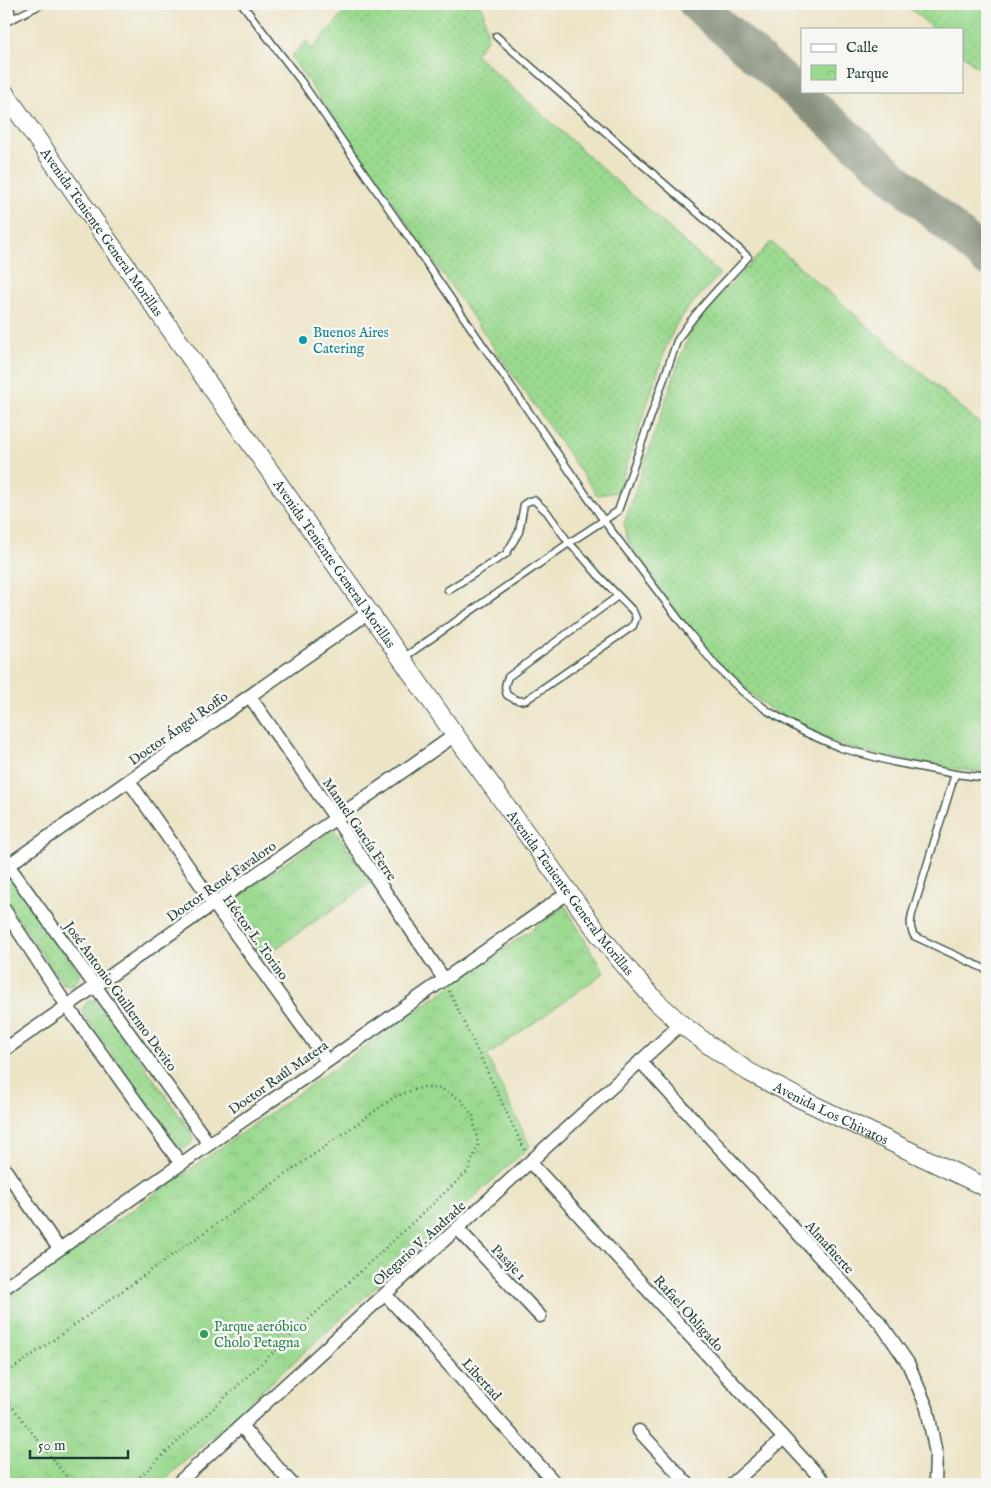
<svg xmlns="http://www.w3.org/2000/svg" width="991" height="1488" font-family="'IM FELL English',serif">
<defs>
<pattern id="grass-dots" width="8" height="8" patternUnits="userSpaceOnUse" patternTransform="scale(1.25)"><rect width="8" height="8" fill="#9ad98e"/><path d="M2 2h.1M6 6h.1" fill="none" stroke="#84bb7b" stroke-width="1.8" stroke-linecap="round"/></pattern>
<pattern id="park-crowns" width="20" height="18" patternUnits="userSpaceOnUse" patternTransform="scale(1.25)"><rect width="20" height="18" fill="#9ad98e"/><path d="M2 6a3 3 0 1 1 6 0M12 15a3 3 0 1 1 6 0" fill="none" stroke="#84bb7b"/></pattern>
</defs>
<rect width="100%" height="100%" fill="#f6f6f2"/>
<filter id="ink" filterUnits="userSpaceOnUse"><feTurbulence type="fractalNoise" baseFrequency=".02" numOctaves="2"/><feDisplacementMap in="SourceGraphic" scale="10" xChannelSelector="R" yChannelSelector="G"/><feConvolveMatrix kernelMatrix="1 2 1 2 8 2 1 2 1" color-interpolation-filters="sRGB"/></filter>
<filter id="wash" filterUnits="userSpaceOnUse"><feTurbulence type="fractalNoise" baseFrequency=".0096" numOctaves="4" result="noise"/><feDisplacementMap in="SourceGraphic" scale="20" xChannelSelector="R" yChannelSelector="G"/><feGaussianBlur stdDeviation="1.12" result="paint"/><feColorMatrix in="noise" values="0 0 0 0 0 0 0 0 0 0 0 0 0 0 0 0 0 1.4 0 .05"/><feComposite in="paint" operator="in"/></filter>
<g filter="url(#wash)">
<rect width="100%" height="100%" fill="#ede4c6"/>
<path fill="url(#grass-dots)" stroke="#5c8b61" d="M352,4H443L449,9L454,4H482L488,38L475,54L720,274L690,306L676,325L666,347L618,492L597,495L291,57L306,41L311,50Z
M905,4H987V76L962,54V29H934Z
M771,242L987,430V773C940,767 892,760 845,746C771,724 712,665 669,602C660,588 651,575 642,561C638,555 632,549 629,542C626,537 625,530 624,524L681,356L690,334L706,311Z
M4,878H10L79,972L78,979L74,984L68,985L62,983L4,899Z
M92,1000L99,1002L101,1004L191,1132L193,1138C191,1147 184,1150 176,1145L84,1015C81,1008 85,1002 92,1000Z"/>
<path fill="url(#park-crowns)" stroke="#5c8b61" d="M334,829L371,883L262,958L226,905Z
M565,906L604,973L487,1056L530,1146L160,1484H4V1300Z"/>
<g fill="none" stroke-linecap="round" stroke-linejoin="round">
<path stroke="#86907d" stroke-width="35" d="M696,4L987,259"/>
</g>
</g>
<g filter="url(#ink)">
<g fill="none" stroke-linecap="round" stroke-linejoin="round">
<g stroke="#3e564a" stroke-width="9">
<path id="lane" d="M10,4L12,19
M242,4L301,81L604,521L690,634L716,666L743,692L768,711L804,732L841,748L893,762L955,774L987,778
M4,23L42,4
M448,590L506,554L519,532L524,504L529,501L534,500L547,512L569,543L582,556L598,575L633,611L636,618L633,626L526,700C518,702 514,699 507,695C504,688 505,684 508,677L618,596
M403,658L569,543L618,511L677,341C696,310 723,284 748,257L496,36
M955,774L912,914C910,923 910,928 914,936L987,970"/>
</g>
<g stroke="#3e564a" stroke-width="15">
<path id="street" d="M250,697L336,819L444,979
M129,781L214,904L327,1061
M8,865L209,1144
M4,868L368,613
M4,909L67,1006L181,1164
M4,1050L455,735
M640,1061L881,1324L908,1363L927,1408L936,1454L935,1484
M530,1162L826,1484
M4,1168L59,1249
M457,1228L540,1316
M4,1288L569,892
M385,1294L556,1484
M241,1426L292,1484
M639,1431L688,1484
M177,1484L681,1024
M732,1484L783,1439"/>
</g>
<g stroke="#3e564a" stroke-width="20">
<g id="secondary">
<path id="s1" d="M4,92L455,735L599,934L631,973L657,1002L681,1024L713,1048L749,1072L801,1099L987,1188"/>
</g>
</g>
<path stroke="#3e564a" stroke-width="2.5" stroke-dasharray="1 4" stroke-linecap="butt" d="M449,991L525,1151
M4,1375L396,1096L423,1087L442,1089L461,1100L473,1116L478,1145L468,1171L132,1484
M4,1396L72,1484"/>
<use href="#lane" stroke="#fff" stroke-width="6"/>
<use href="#street" stroke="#fff" stroke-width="12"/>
<use href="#secondary" stroke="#fff" stroke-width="18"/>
</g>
</g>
<circle fill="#0f9aa8" stroke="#f6f6f2" stroke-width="2" cx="303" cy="340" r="5"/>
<circle fill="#2e9e5b" stroke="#f6f6f2" stroke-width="2" cx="204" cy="1334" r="5"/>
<g text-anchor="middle" stroke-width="5" stroke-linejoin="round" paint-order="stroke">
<g font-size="14" fill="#1f3d34" stroke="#f6f6f2">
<text dy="5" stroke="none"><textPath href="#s1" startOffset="171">Avenida Teniente General Morillas</textPath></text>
<text dy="5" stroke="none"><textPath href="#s1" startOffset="576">Avenida Teniente General Morillas</textPath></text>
<text transform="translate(178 728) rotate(-35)" y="5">Doctor Ángel Roffo</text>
<text transform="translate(360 829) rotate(56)" y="5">Manuel García Ferre</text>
<text transform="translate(221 881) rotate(-35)" y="5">Doctor René Favaloro</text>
<text dy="5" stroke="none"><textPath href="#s1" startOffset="981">Avenida Teniente General Morillas</textPath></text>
<text transform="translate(256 937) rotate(54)" y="5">Héctor L. Torino</text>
<text transform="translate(121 996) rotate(54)" y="5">José Antonio Guillermo Devito</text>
<text transform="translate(278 1077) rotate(-35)" y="5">Doctor Raúl Matera</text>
<text dy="5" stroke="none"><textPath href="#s1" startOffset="1328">Avenida Los Chivatos</textPath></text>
<text transform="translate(419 1243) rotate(-42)" y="5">Olegario V. Andrade</text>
<text transform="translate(830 1247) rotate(48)" y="5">Almafuerte</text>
<text transform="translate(509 1262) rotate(46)" y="5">Pasaje 1</text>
<text transform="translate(689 1313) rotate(48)" y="5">Rafael Obligado</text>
<text transform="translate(482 1379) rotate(48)" y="5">Libertad</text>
</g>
<g font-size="14" fill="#0d838f" stroke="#f6f6f2" text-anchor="start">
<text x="313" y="337">Buenos Aires<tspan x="313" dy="16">Catering</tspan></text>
</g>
<g font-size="14" fill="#27864d" stroke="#f6f6f2" text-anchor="start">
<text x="214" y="1331">Parque aeróbico<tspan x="214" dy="16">Cholo Petagna</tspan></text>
</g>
</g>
<rect width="991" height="1488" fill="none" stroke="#f6f6f2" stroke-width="20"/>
<rect x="801" y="28" width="162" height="65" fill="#f6f6f2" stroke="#a0aca6"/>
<rect x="811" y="44" width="25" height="8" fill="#ffffff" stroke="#a0aca6"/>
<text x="846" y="52" font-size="15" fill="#1f3d34">Calle</text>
<rect x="811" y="65" width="25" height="15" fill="url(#park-crowns)" stroke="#a0aca6"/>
<text x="846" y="78" font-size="15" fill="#1f3d34">Parque</text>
<path d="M30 1450v8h98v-8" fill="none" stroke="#1f3d34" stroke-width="2.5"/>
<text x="38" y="1450" font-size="15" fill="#1f3d34" stroke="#f6f6f2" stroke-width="4" paint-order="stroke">50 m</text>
</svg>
